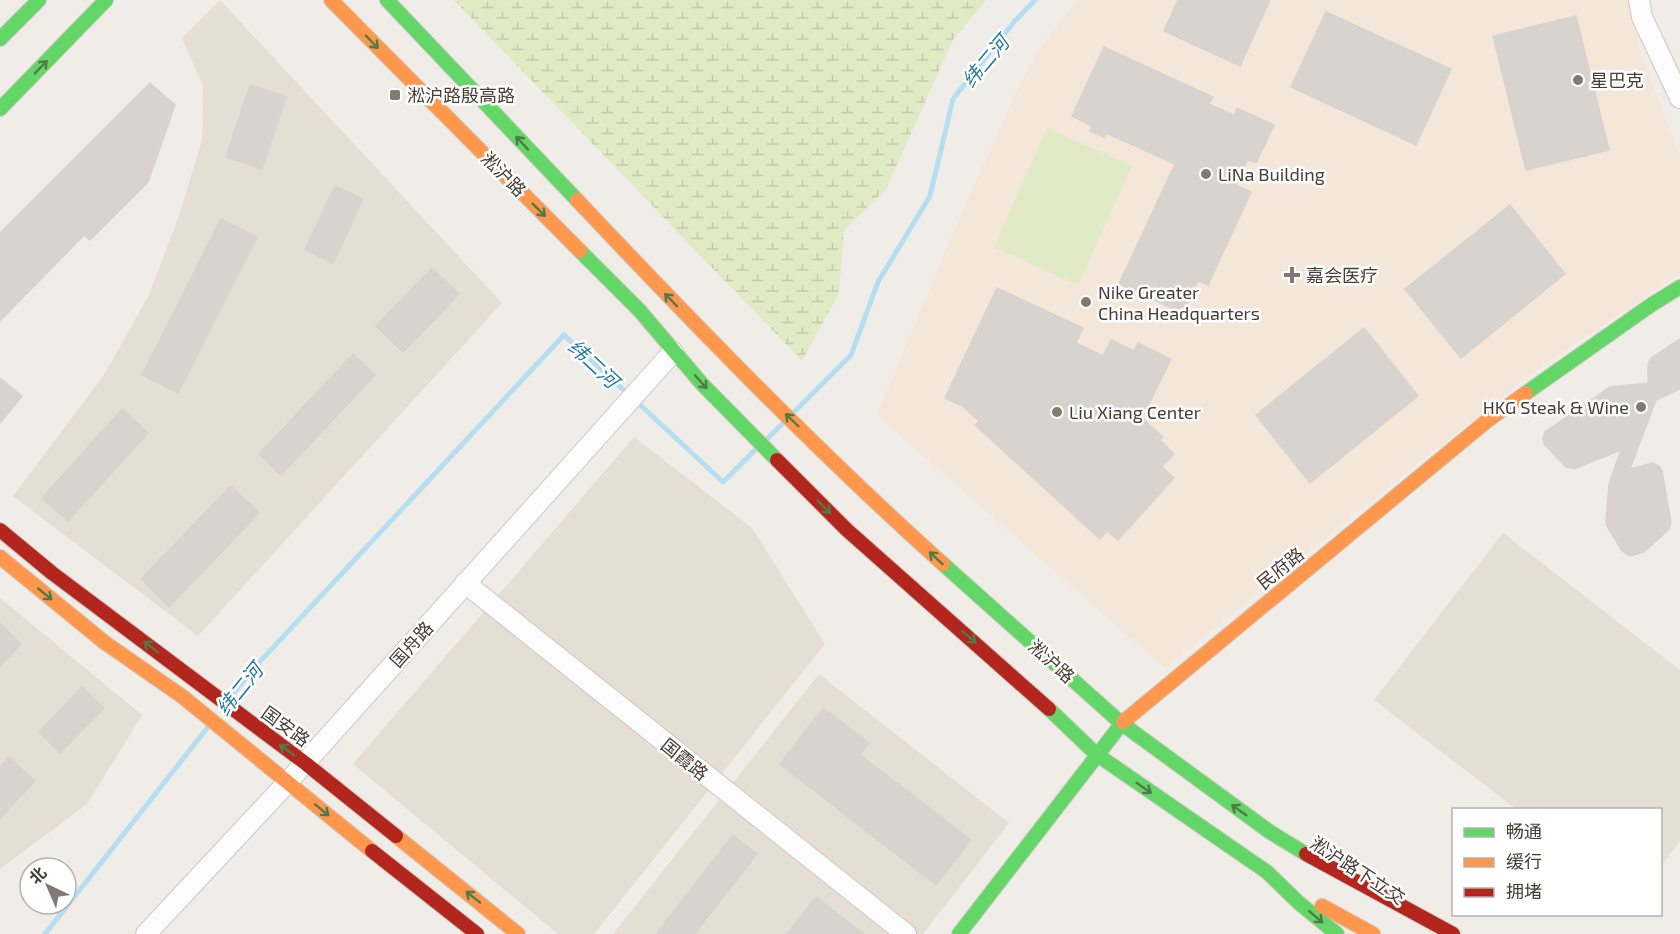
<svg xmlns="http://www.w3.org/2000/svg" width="1680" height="934" viewBox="0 0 1680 934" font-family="'Exo 2','Noto Sans SC',sans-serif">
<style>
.residential{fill:#e4ded5}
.commercial{fill:#f4e6d9}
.grass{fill:#e0ebc6}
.wetland{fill:url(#wetland-marsh)}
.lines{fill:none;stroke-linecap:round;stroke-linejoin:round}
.stream{stroke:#b5def0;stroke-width:5}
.building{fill:#d8d3cf;stroke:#d8d3ce;stroke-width:1.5}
.street-casing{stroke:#ccc8c4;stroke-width:22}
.fast-casing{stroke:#cfc9be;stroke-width:16}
.slow-casing{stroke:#cfc9be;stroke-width:16}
.jam-casing{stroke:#cfc9be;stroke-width:16}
.street{stroke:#fdfcfc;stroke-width:20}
.fast{stroke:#63d668;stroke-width:14}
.slow{stroke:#ff974d;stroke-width:14}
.jam{stroke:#b3261e;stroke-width:14}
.oneway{stroke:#517a49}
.poi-dot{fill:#817a73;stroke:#fff;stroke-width:2}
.labels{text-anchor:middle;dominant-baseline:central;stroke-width:5;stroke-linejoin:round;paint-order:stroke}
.poi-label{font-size:18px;fill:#453d34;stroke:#fff;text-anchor:start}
.street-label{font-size:18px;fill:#453d34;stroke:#fff}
.water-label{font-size:20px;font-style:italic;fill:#257aa6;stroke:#fff}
</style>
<defs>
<pattern id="wetland-marsh" width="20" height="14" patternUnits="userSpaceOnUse" patternTransform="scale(1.5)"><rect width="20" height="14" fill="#e0ebc6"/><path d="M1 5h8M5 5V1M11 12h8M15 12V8" fill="none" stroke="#c2caab"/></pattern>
</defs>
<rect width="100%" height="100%" fill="#f0ece8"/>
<!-- residential -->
<path class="residential" d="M220 0 502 303 198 636 13 496 104 375 149 295 180 213 202 140 203 86 182 38Z
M634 437 752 528 825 644 594 934H558L353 764Z
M1503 533 1680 670V841L1661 866 1660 810 1516 809 1374 700Z
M0 598 142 715 87 804 0 869Z
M819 674 1009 823 923 934H613Z"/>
<!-- commercial -->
<path class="commercial" d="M1077 0H1627L1642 56 1680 156V274L1550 360 1422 460 1165 668 877 415 954 231 1016 93 1040 48Z"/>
<!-- grass -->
<path class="grass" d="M1047 128 1132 166 1078 285 994 247Z"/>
<!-- wetland -->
<path class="wetland" d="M454 0H986L953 40 886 189 844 230 839 293 802 361Z"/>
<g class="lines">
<!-- stream -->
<path class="stream" d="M636 401 723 482 755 450
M794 412 851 355 878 282 930 196 953 99 1014 22 1035 0
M766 440 783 423
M230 698 253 669 564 335 629 395
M45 934 208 727"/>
</g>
<!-- building -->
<path class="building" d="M1178 0H1270L1240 66 1164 31Z
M1326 12 1451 69 1416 145 1291 87Z
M1576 16 1609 150 1526 170 1493 36Z
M1104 47 1213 97 1209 104 1234 115 1237 108 1274 125 1256 163 1248 159 1236 185 1251 192 1208 285 1198 280 1183 313 1119 284 1175 164 1106 133 1104 137 1090 131 1092 126 1072 116Z
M150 83 175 105 148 182 90 240 84 235 0 321V233Z
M250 85 286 97 262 169 226 157Z
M335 186 363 199 333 263 305 250Z
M1510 205 1565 274 1461 358 1405 289Z
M221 219 257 237 178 393 142 375Z
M432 268 459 294 403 352 376 326Z
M997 288 1083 328 1076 343 1103 356 1111 340 1134 351 1138 343 1171 359 1142 418 1163 437 1160 440 1174 454 1162 467 1174 478 1118 540 1107 531 1100 539 975 425 979 421 962 406 945 398Z
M1364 328 1418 396 1310 483 1256 415Z
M1680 339V389L1656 400 1630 469 1652 463 1659 466 1662 471 1671 523 1669 529 1644 552 1630 556 1622 551 1607 526 1606 520 1609 484 1621 450 1574 469 1566 467 1544 444 1543 438 1545 432 1610 387 1648 383V364L1651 358Z
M353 354 375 375 281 475 259 454Z
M0 378 22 396 0 423Z
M122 409 148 433 68 521 42 498Z
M231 486 259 513 169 607 141 579Z
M0 623 21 644 0 666Z
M82 687 104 708 60 753 39 732Z
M823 708 869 743 860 755 971 840 936 885 780 764Z
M9 757 35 781 0 818V767Z
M733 835 757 854 694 934H656Z
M816 897 864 934H787Z"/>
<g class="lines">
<!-- street casing -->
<g class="street-casing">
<path id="street" d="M1639 0 1642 17 1680 98
M465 583 906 934
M146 934 287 783 673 352"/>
</g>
<!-- fast casing -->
<g class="fast-casing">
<path id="fast" d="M387 0 577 200
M0 39 39 0
M0 109 106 0
M580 251 640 311 702 384 777 460
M1526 393 1651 305 1680 287
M943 564 1121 723 1270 832 1306 854
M1049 709 1096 754 1267 872 1299 903 1337 934
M959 934 1123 722"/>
</g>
<!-- slow casing -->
<g class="slow-casing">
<path id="slow" d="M331 0 580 251
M577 200C695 325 815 449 943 564
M0 557 104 642 183 697 372 851
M1123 722 1488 420 1526 393
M396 836 518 934
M1322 906 1373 934"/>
</g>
<!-- jam casing -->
<g class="jam-casing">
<path id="jam" d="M777 460 847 530 1049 709
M0 530 52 573 305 763 396 836
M372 851 477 934
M1306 854 1453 934"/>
</g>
<!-- street -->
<use href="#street" class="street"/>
<!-- fast -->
<use href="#fast" class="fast"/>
<!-- slow -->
<use href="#slow" class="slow"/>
<!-- jam -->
<use href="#jam" class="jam"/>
</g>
<!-- one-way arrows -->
<defs><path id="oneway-shaft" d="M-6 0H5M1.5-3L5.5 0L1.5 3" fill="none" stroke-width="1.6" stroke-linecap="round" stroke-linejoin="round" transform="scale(1.5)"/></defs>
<g class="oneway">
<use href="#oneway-shaft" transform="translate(372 42) rotate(46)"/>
<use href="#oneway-shaft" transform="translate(41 67) rotate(-46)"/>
<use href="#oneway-shaft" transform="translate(522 143) rotate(-133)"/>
<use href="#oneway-shaft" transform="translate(539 210) rotate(45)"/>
<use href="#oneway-shaft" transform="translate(671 300) rotate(-134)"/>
<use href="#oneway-shaft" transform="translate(701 382) rotate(48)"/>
<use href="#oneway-shaft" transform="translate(792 420) rotate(-136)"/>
<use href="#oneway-shaft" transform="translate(824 507) rotate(45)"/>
<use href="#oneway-shaft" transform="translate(936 558) rotate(-138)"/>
<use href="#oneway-shaft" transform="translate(45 594) rotate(39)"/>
<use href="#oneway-shaft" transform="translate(969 637) rotate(41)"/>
<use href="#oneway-shaft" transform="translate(151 647) rotate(-143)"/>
<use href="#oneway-shaft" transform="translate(287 750) rotate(-144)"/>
<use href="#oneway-shaft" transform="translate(1144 788) rotate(35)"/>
<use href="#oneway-shaft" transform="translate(322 810) rotate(39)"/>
<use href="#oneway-shaft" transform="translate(1239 810) rotate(-145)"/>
<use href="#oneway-shaft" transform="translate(473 897) rotate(-141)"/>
<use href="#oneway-shaft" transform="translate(1316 917) rotate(41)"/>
</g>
<!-- markers -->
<g class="poi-dot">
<circle cx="1578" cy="80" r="6"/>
<rect x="389" y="89" width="12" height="12" rx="3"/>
<circle cx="1206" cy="174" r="6"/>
<path d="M1289 266h6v6h6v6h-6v6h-6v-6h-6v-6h6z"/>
<circle cx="1086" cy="302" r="6"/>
<circle cx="1641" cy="407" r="6"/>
<circle cx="1057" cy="412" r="6"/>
</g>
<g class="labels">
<!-- poi labels -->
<g class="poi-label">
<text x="1590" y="80">星巴克</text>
<text x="407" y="95">淞沪路殷高路</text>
<text x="1218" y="174">LiNa Building</text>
<text x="1306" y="275">嘉会医疗</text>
<text x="1098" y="292">Nike Greater<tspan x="1098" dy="21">China Headquarters</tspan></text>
<text x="1629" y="407" text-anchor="end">HKG Steak &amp; Wine</text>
<text x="1069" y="412">Liu Xiang Center</text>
</g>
<!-- street labels -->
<g class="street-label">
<text transform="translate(504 174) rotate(45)">淞沪路</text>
<text transform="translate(1280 568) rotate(-39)">民府路</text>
<text transform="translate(411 644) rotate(-48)">国舟路</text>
<text transform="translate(1052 661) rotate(42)">淞沪路</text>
<text transform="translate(286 726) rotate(36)">国安路</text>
<text transform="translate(685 759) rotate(39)">国霞路</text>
<text transform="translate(1358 870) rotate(33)">淞沪路下立交</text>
</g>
<!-- water labels -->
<g class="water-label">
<text transform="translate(985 61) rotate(-50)">纬二河</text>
<text transform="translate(594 363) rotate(43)">纬二河</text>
<text transform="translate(239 689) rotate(-51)">纬二河</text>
</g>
</g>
<!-- legend -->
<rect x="1452" y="808" width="210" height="108" fill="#ffffff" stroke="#b5b1ae" stroke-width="1.5"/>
<rect x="1464" y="828" width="30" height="9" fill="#63d668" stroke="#b5b1ae" stroke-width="1.5"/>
<text x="1506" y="838" font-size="18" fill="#453d34">畅通</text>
<rect x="1464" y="858" width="30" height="9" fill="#ff974d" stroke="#b5b1ae" stroke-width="1.5"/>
<text x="1506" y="868" font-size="18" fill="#453d34">缓行</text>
<rect x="1464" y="888" width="30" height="9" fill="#b3261e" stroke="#b5b1ae" stroke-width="1.5"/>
<text x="1506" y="898" font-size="18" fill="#453d34">拥堵</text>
<!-- north arrow -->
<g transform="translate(48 886) rotate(316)"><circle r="28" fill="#ffffff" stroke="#b5b1ae" stroke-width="1.5"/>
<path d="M0-4.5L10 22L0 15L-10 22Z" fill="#817a73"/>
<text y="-9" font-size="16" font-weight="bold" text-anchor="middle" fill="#453d34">北</text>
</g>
</svg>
